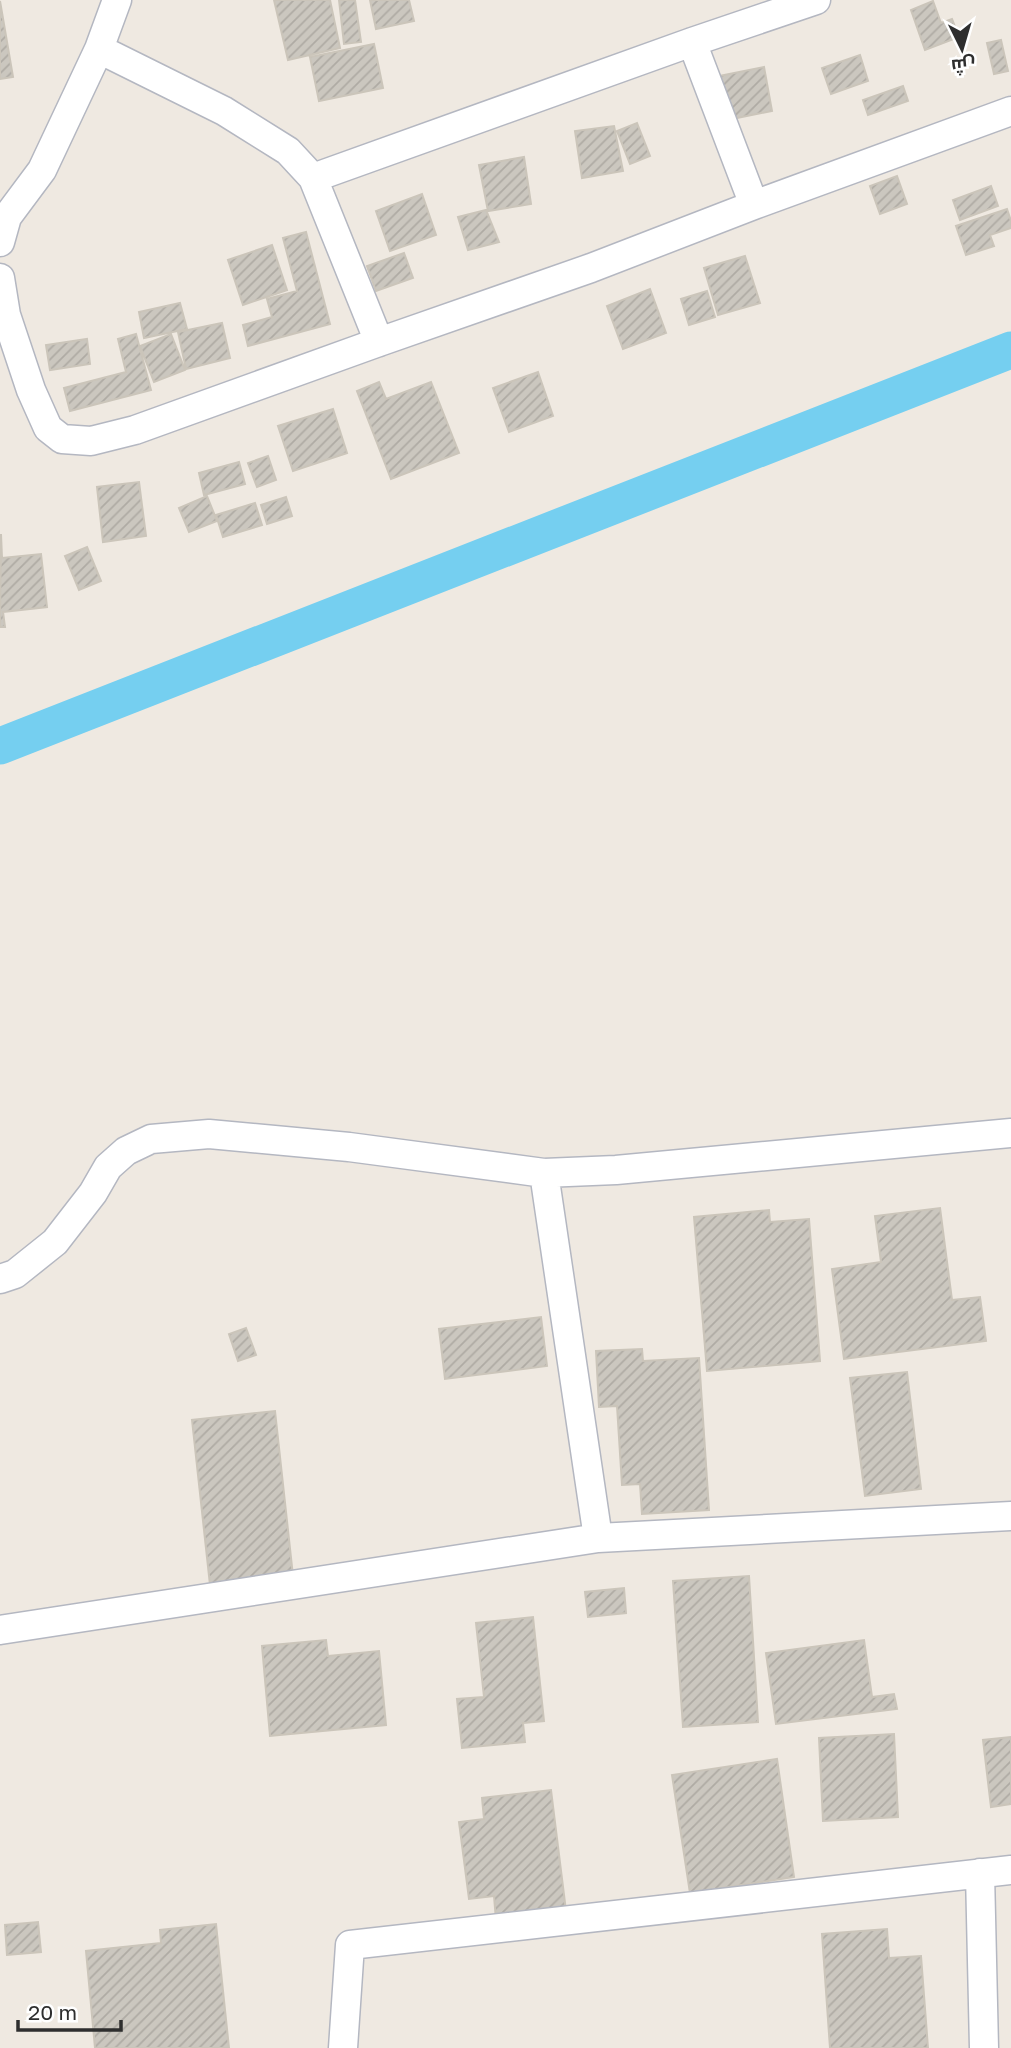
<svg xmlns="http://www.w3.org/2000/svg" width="1011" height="2048" viewBox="0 0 1011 2048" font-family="'Golos Text',Cairo,sans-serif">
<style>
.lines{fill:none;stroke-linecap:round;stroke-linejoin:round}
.canal{stroke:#75cff0;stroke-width:37}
.building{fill:url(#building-hatch);stroke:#cbc5ba;stroke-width:2}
.street-casing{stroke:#b4b7c1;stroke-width:31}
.street{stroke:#fff;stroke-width:28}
</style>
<defs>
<pattern id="building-hatch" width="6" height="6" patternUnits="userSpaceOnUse" patternTransform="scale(1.75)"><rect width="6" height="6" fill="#cbc7bf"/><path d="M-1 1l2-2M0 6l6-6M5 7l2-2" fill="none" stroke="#afaba4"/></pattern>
</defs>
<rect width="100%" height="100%" fill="#efe9e1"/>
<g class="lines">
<!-- canal -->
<path class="canal" d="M0 746 1011 350"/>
</g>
<!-- building -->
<path class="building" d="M274 0H330L340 48 288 60Z
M339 0H355L361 42 344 44Z
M370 0H409L414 21 376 29Z
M0 1 13 77 0 79Z
M933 1 941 23 952 19 959 37 925 50 911 10Z
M1001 40 1008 71 994 74 987 43Z
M374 44 383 88 319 101 310 57Z
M860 55 868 81 831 94 822 68Z
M764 67 772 111 727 120 719 76Z
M903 86 908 101 868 115 863 100Z
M637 123 650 156 630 164 617 131Z
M614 126 623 171 582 178 575 131Z
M524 157 531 204 488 211 479 165Z
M897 176 907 204 880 214 870 186Z
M991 186 998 206 960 220 953 200Z
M422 194 436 235 390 251 376 211Z
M1007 209 1011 221V228L990 235 994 246 966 255 956 226Z
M486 210 499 242 468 250 458 217Z
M306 232 330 324 248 346 243 325 272 317 267 299 297 291 283 238Z
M272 245 287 290 243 305 228 260Z
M404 253 413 278 376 291 367 266Z
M745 256 760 303 718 315 704 268Z
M650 289 666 333 623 349 607 306Z
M707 291 715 317 689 325 681 299Z
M180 303 187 329 144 338 139 312Z
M222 323 230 358 186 369 178 332Z
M136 334 151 390 70 411 64 388 126 372 118 339Z
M171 334 185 370 154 382 140 346Z
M87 339 90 364 50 370 46 345Z
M538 372 553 416 509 432 493 388Z
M379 382 386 399 431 382 459 453 391 479 357 391Z
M333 409 347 453 293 471 278 426Z
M268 456 276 480 257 487 248 463Z
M239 462 245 484 204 495 199 473Z
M139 482 146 536 103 542 97 487Z
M207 496 217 521 189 532 179 508Z
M286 497 292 516 267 524 261 505Z
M255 503 262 525 223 537 216 515Z
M1 534 2 558 41 554 47 607 3 612 5 627H0Z
M87 547 101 581 79 590 65 556Z
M940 1208 952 1300 980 1297 986 1341 844 1359 832 1269 881 1262 875 1216Z
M769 1210 770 1222 809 1219 820 1361 707 1371 694 1217Z
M541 1317 547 1366 445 1379 439 1329Z
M246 1328 256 1355 238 1361 229 1334Z
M642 1349 643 1361 699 1358 709 1510 642 1514 640 1484 622 1485 617 1406 599 1407 596 1351Z
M907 1372 921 1489 865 1496 850 1378Z
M275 1411 293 1576 210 1585 192 1420Z
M749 1576 758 1722 683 1727 673 1581Z
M624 1588 626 1613 588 1617 585 1592Z
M533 1617 544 1721 523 1723 525 1742 462 1748 457 1699 484 1697 476 1623Z
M326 1640 328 1656 379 1651 386 1725 270 1736 262 1646Z
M864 1640 872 1697 894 1694 897 1709 776 1724 766 1653Z
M894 1734 898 1817 823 1821 819 1738Z
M1011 1737V1804L991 1807 983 1740Z
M777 1759 794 1877 690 1893 672 1775Z
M551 1790 566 1911 496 1920 494 1896 469 1899 459 1822 484 1819 482 1798Z
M38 1922 41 1952 7 1955 5 1925Z
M216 1924 229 2048H95L86 1951 161 1943 160 1930Z
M887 1929 889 1958 921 1956 928 2048H830L822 1934Z"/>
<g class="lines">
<!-- street casing -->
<g class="street-casing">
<path id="street" d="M692 42 754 205
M99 49 224 111 288 151 313 178 379 342
M313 178 692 42 816 0
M0 242 7 217 42 170 99 49 117 0
M0 278 6 315 31 390 48 428 62 439 91 441 135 430 379 342 591 268 754 205 1011 111
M544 1173 598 1538 1011 1516
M0 1279 15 1274 55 1242 93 1193 108 1167 126 1151 151 1139 209 1134 349 1147 544 1173 616 1170 1011 1133
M0 1630 598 1538
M980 1873 984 2048
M343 2048 350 1945 1011 1870"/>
</g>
<!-- street -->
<use href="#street" class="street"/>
</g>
<!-- north arrow -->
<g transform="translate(962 49) rotate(175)" stroke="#ffffff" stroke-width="5" paint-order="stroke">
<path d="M0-5L12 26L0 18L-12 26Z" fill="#2e2e2e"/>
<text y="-10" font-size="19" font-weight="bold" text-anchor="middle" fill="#2e2e2e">ش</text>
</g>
<!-- scale -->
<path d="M18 2020v10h103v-10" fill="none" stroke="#2e2e2e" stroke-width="3.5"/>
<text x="28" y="2020" font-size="21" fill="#2e2e2e" stroke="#ffffff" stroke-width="5" paint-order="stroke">20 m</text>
</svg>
